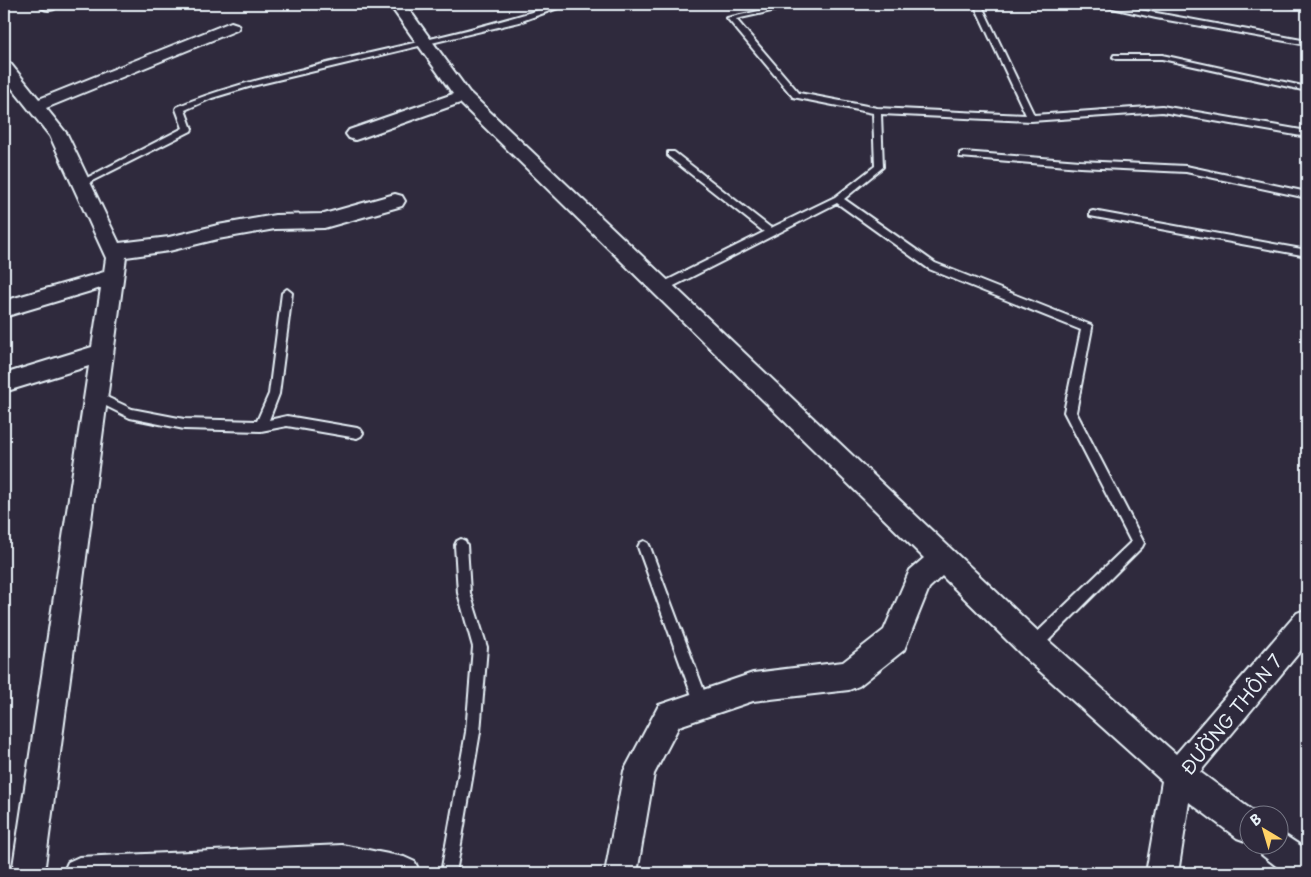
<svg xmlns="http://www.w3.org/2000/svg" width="1311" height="877" viewBox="0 0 1311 877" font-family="'Playpen Sans',sans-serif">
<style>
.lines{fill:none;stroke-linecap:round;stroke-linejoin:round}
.service-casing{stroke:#e8f1f8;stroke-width:4}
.minor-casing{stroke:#e8f1f8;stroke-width:4}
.service{fill:#2f2a3d;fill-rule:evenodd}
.minor{fill:#2f2a3d;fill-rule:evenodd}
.labels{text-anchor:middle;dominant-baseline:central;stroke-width:5;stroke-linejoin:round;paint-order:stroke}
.near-street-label{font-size:18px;fill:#e8f1f8;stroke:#2f2a3d}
</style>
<rect width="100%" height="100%" fill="#2f2a3d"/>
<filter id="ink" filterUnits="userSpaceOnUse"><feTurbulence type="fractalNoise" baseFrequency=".02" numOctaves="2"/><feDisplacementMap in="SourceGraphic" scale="10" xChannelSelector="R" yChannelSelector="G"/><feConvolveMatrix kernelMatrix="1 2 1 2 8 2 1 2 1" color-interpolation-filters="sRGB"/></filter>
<g filter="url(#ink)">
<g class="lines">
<!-- service casing -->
<g class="service-casing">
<path id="service" d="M558 4H569L519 22 252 86 212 98 185 110 192 129 191 131 84 185 81 186 77 183 183 128 176 109 177 107C223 87 271 77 319 65 399 46 480 29 558 4Z
M790 4H803L736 19 799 93 877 108 1026 115 974 4H981L1034 115 1162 106 1307 131V137L1162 112 1031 121 881 114 883 167 844 199 935 263 1091 325 1092 328 1076 412 1144 543 1142 547 1038 651 1033 653 1028 651 1026 646 1028 641 1131 542 1064 412 1081 330 929 269 837 203 664 291H658L656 288 658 285 764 232 668 156V152H674L771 228 835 197 875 166 873 113 793 97 727 18Z
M1095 4H1108L1307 41V45L1156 18Z
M1287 4 1307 5V9L1288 6Z
M1114 55H1162L1307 87V91L1162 59H1117L1113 57Z
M963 152 1080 161 1186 166 1307 192V198L1186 172 1080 167 960 157V153Z
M1093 211 1307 250V256L1090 216V212Z
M287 289 292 293 279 394 269 420 287 416 357 428 361 430 363 433 361 436 357 438 287 426 261 431 184 429 130 418 92 399 91 396 92 393 96 392 132 409 184 419 257 421 269 394 282 293Z
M461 539 465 541 467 545 470 593 487 647 480 732 456 873H441L466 732 473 647 458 593 455 545 457 541Z
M644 541 648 543 650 547 709 704 707 709 702 711 697 709 695 704 638 547 640 543Z"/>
</g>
<!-- minor casing -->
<g class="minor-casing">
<path id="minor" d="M38 4H55L57 6 54 9C47 11 43 10 38 4Z
M389 4H405L469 92 1043 636 1176 754 1297 613 1307 609V643L1200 772 1257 814H1248V842L1237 838 1189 802 1178 873H1146L1162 781 1023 656 942 576 929 588 904 650 859 686 849 690 753 701 679 726 654 774 637 873H605L624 771 659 705 753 673 843 662 884 630 910 570 924 558 460 103 361 138 355 140 349 138 346 134 349 130 453 94Z
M231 22 237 24 239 27 237 30 46 108 67 134 119 243 169 237 218 225 275 215 324 214 395 194 402 196 405 201 402 206 324 228 275 229 218 239 169 251 126 257 44 873H12L89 366 4 392V374L92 347 101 288 4 317V301L104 272 106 258 50 136 4 78V62L10 63 39 99Z
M1278 831 1307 850V873H1285L1262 855 1257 844H1278Z
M342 845 404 857 415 862 420 873H63L68 862 79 857Z"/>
</g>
<!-- service -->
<use href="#service" class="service"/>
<!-- minor -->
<use href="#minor" class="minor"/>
</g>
</g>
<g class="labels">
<!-- near-street labels -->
<g class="near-street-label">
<text transform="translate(1231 714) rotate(-51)">ĐƯỜNG THÔN 7</text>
</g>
</g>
<!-- margin -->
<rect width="1311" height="877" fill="none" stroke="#2f2a3d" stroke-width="20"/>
<rect x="10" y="10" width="1291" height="857" fill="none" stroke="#e8f1f8" stroke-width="2" filter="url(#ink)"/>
<!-- north arrow -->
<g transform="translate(1264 830) rotate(322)"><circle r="24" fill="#2f2a3d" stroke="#797a88"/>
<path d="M0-4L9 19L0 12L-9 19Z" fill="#ffd166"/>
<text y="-8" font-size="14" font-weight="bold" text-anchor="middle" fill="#e8f1f8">B</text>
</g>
</svg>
